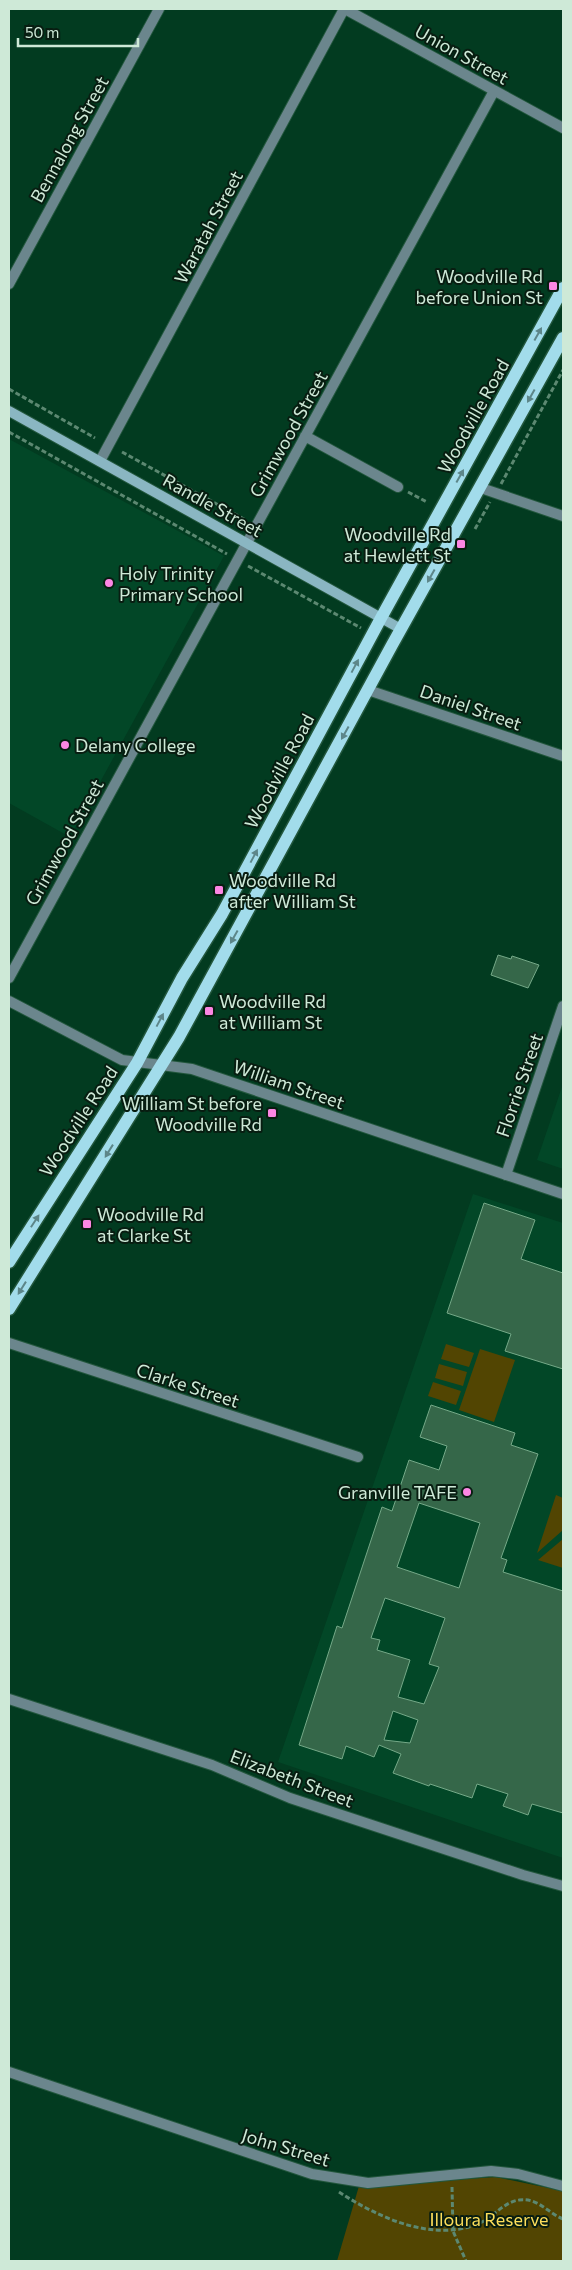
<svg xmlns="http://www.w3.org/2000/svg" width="572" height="2270" viewBox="0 0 572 2270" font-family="Commissioner,sans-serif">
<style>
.built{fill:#024727}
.green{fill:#524502}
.building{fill:#356749;stroke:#75a988;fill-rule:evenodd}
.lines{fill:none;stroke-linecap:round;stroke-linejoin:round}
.minor-casing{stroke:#23573d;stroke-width:12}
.tertiary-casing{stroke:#23573d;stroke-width:12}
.secondary-casing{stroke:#23573d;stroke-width:12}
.primary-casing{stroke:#23573d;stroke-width:15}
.path{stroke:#5c8871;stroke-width:3;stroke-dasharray:5 2.5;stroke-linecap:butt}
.minor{stroke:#6b868d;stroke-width:10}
.tertiary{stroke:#6b868d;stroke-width:10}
.secondary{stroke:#8ab6c2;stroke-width:10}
.primary{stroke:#a2dceb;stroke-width:12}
.oneway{fill:#5d8689}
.poi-dot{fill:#fc86e3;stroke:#081d11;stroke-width:2}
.labels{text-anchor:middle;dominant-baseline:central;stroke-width:4;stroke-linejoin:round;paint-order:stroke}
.street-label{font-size:18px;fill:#cee9d7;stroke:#081d11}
.poi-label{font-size:18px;fill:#cee9d7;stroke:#081d11;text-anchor:start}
.park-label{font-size:18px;fill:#fdde5b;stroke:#081d11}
</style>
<rect width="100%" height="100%" fill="#023b20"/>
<!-- built -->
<path class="built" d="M9 439 224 556 70 837 9 803Z
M563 1084V1169L537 1160Z
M473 1194 563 1223V1858L278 1762Z"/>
<!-- green -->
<path class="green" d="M446 1344 474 1353 469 1367 441 1359Z
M480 1349 515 1360 494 1422 459 1410Z
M439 1364 467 1372 463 1386 435 1378Z
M433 1382 461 1391 456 1405 428 1396Z
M556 1495 563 1498V1530L537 1553Z
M563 1539V1568L538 1560Z
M496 2177 563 2191V2261H337L359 2186Z"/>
<!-- building -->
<path class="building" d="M498 955 511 959 512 956 539 965 528 988 491 975Z
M484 1203 535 1220 521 1259 563 1273V1369L505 1351 511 1334 447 1313Z
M431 1405 515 1433 511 1445 538 1454 501 1558 507 1560 503 1572 563 1591V1813L532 1804 528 1815 503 1806 508 1794 477 1784 472 1798 430 1784 429 1786 393 1773 401 1754 379 1745 374 1757 346 1746 342 1759 299 1745 337 1626 342 1628 382 1507 392 1511 409 1460 439 1470 447 1446 420 1437ZM419 1503 480 1523 459 1588 397 1567ZM385 1598 445 1618 429 1664 439 1667 424 1704 398 1697 410 1660 377 1650 380 1640 371 1638ZM393 1711 418 1720 410 1743 384 1740Z"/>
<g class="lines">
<!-- minor casing -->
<g class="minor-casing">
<path id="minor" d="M345 9 563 128
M9 284 159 9
M305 436 398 487
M100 461 344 9
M481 488 563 516
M368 690 563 756
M9 978 494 91
M506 1175 563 1006
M9 1343 358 1457
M9 1699 212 1765 290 1798 523 1875 563 1886
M9 2072 312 2174 368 2183 491 2171 518 2174 563 2186"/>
</g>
<!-- tertiary casing -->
<g class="tertiary-casing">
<path id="tertiary" d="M9 1001 122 1060 192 1069 563 1194"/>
</g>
<!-- secondary casing -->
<g class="secondary-casing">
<path id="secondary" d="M9 411 401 629"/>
</g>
<!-- primary casing -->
<g class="primary-casing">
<path id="primary" d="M9 1262 137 1063 182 978 222 914 381 618 563 288
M9 1309 179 1037 392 645 563 338"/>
</g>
<!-- path -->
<path class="path" d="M9 389 95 438
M9 432 227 554
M122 452 244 519
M501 484 563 370
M408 492 427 502
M475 529 490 502
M248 566 361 628
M452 2187 453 2231 466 2261
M339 2192C379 2218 433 2243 480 2223 493 2217 504 2202 519 2200 537 2197 548 2213 563 2219"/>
<!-- minor -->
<use href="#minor" class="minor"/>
<!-- tertiary -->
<use href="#tertiary" class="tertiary"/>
<!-- secondary -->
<use href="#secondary" class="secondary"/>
<!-- primary -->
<use href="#primary" class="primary"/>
</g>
<!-- one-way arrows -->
<defs><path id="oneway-solid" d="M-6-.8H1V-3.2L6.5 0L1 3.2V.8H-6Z" transform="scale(1.25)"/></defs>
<g class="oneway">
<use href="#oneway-solid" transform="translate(538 334) rotate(-61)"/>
<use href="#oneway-solid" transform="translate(531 396) rotate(119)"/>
<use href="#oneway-solid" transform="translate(460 476) rotate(-61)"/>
<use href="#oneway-solid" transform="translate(431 576) rotate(119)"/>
<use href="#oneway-solid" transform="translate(355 666) rotate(-62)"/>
<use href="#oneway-solid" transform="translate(345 733) rotate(119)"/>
<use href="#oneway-solid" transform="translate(254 856) rotate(-62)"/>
<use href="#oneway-solid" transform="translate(234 937) rotate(119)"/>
<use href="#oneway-solid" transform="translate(160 1020) rotate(-62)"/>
<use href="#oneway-solid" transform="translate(109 1151) rotate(122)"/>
<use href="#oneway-solid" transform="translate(35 1221) rotate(-57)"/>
<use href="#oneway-solid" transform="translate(22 1288) rotate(122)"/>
</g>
<!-- markers -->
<g class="poi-dot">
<rect x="548" y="281" width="10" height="10" rx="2.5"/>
<rect x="456" y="539" width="10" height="10" rx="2.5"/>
<circle cx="109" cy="583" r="5"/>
<circle cx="65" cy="745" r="5"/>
<rect x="214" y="885" width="10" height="10" rx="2.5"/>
<rect x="204" y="1006" width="10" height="10" rx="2.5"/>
<rect x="267" y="1108" width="10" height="10" rx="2.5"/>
<rect x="82" y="1219" width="10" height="10" rx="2.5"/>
<circle cx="467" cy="1492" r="5"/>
</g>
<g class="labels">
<!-- street labels -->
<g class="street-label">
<text transform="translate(462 54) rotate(29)">Union Street</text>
<text transform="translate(69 139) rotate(-61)">Bennalong Street</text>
<text transform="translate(208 227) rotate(-62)">Waratah Street</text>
<text transform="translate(473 416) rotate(-61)">Woodville Road</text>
<text transform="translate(288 434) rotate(-61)">Grimwood Street</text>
<text transform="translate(213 505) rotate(29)">Randle Street</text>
<text transform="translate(471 707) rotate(19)">Daniel Street</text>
<text transform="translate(279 771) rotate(-62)">Woodville Road</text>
<text transform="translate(64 842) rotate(-61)">Grimwood Street</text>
<text transform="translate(289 1084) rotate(19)">William Street</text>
<text transform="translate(519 1085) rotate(-71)">Florrie Street</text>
<text transform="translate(78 1121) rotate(-57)">Woodville Road</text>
<text transform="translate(188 1385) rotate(18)">Clarke Street</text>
<text transform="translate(292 1778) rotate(21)">Elizabeth Street</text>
<text transform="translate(286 2147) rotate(17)">John Street</text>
</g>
<!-- poi labels -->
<g class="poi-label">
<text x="543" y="276" text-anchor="end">Woodville Rd<tspan x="543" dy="21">before Union St</tspan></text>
<text x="451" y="534" text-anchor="end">Woodville Rd<tspan x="451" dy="21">at Hewlett St</tspan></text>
<text x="119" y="573">Holy Trinity<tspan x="119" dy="21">Primary School</tspan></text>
<text x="75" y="745">Delany College</text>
<text x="229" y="880">Woodville Rd<tspan x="229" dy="21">after William St</tspan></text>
<text x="219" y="1001">Woodville Rd<tspan x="219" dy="21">at William St</tspan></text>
<text x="262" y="1103" text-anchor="end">William St before<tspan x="262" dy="21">Woodville Rd</tspan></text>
<text x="97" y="1214">Woodville Rd<tspan x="97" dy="21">at Clarke St</tspan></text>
<text x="457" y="1492" text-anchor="end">Granville TAFE</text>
</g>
<!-- park labels -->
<g class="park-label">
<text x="489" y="2219">Illoura Reserve</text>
</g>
</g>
<!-- border -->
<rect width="572" height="2270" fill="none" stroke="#cee9d7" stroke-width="20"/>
<!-- scale -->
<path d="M18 38v8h120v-8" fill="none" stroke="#cee9d7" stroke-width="2.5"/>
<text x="25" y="38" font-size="15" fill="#cee9d7" stroke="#081d11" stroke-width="4" paint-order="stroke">50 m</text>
</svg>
